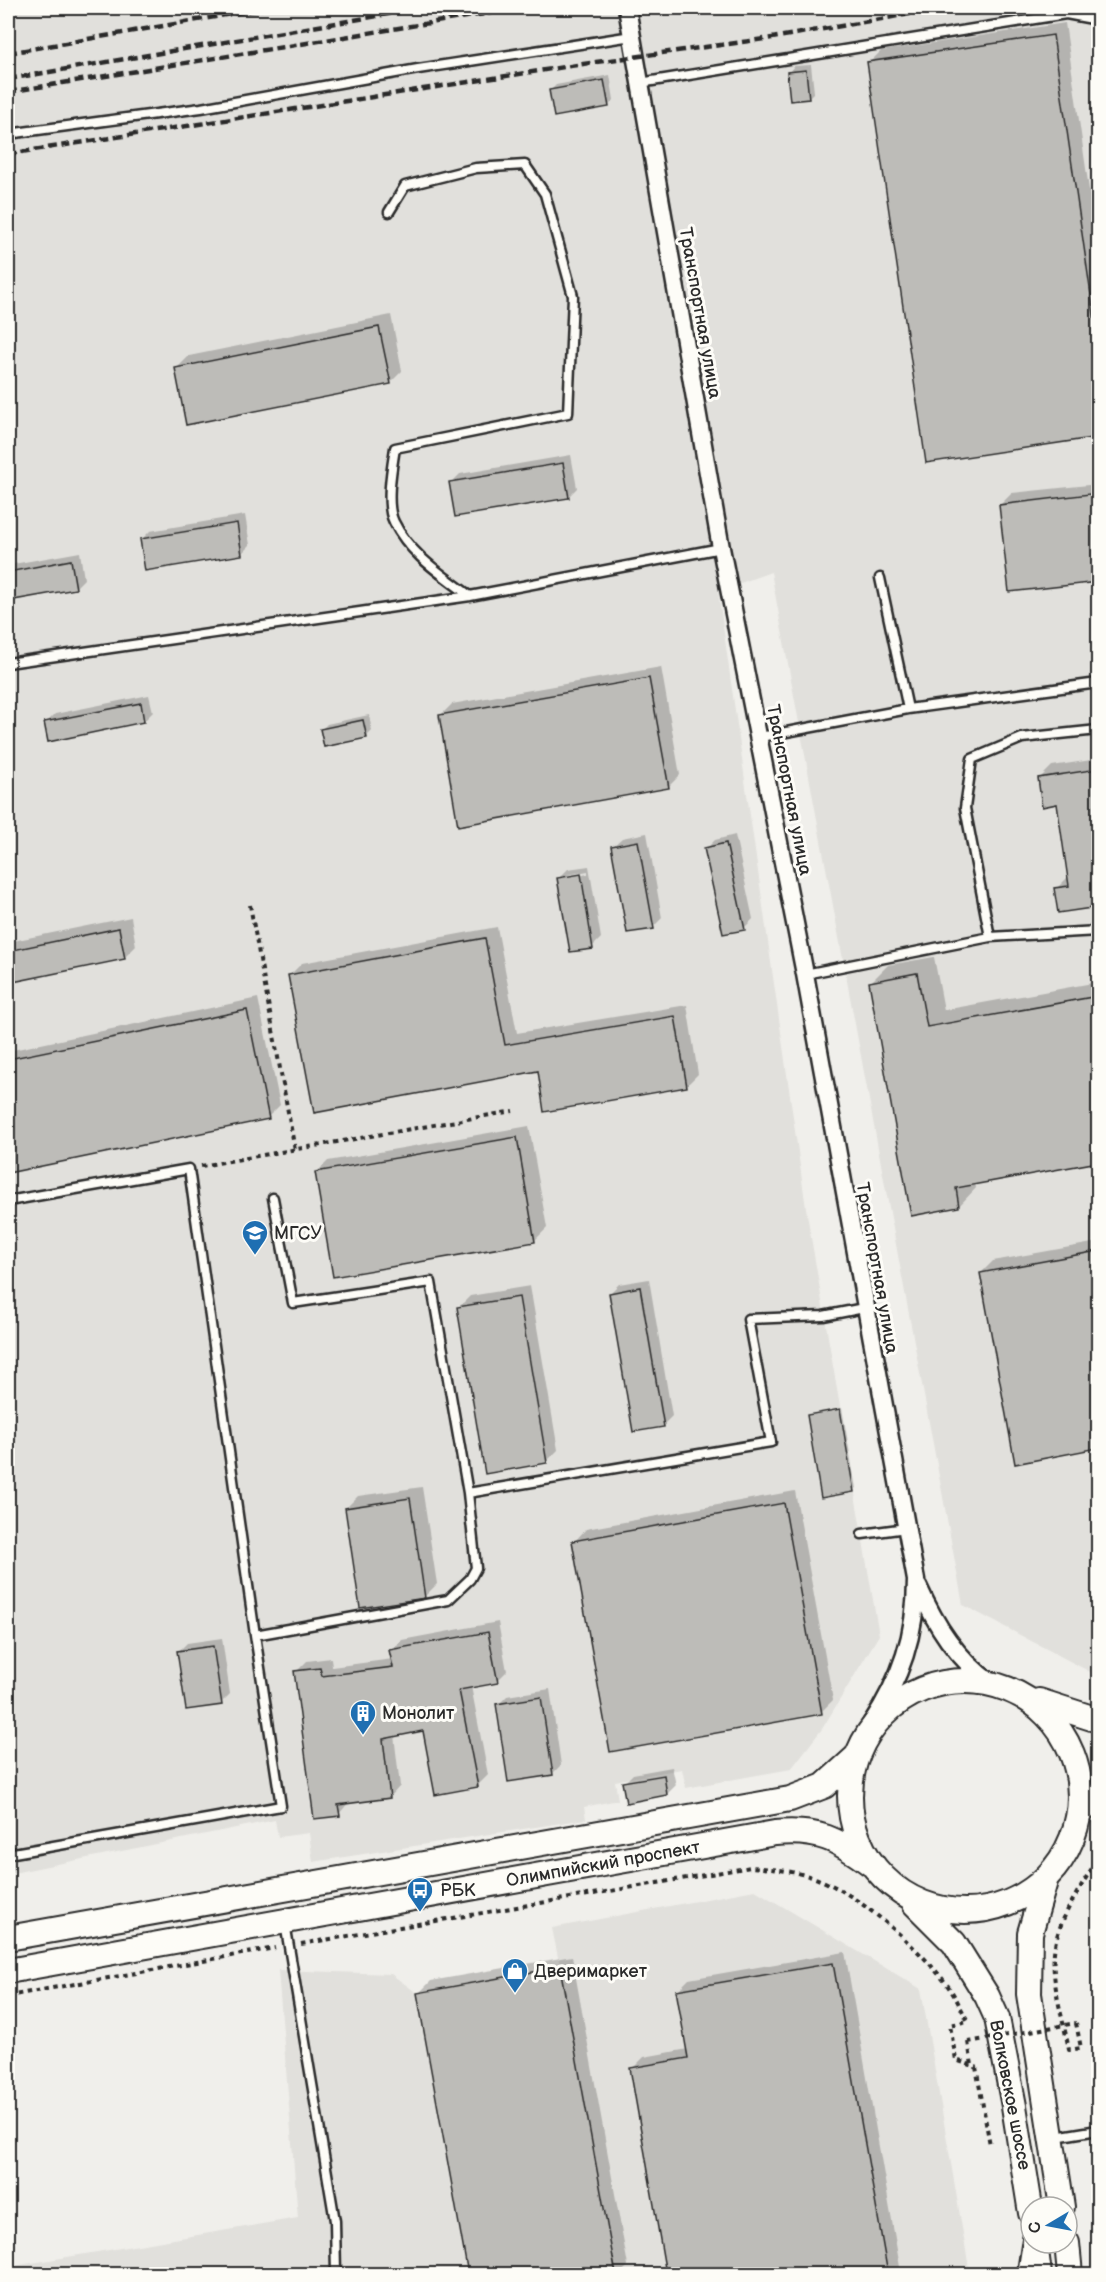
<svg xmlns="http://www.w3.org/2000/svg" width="1106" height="2282" viewBox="0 0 1106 2282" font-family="'Balsamiq Sans',sans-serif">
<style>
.built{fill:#e1e0dc}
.shadow{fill:#0003;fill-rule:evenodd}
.building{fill:#bdbcb8;stroke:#2b2b2b;stroke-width:1.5}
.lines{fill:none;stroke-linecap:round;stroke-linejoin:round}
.lane-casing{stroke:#2b2b2b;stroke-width:13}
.street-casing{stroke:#2b2b2b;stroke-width:21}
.secondary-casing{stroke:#2b2b2b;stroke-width:28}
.path{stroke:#2b2b2b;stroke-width:4;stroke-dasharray:4.5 4.5;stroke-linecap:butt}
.lane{stroke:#fdfcf7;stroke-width:8}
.street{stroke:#fdfcf7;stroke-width:16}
.secondary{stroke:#fdfcf7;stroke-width:24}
.rail{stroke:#2b2b2b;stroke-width:4.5;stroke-dasharray:9 4.5;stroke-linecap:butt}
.path-bridge{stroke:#2b2b2b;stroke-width:4;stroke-dasharray:4.5 4.5;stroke-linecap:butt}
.labels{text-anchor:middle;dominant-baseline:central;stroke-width:6;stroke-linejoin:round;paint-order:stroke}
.street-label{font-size:18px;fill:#2b2b2b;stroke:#fdfcf7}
.poi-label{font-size:18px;fill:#2b2b2b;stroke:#fdfcf7;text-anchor:start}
</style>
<rect width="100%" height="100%" fill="#f0efeb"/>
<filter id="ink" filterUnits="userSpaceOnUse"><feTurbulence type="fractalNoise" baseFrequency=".0167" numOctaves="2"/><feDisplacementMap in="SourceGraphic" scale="12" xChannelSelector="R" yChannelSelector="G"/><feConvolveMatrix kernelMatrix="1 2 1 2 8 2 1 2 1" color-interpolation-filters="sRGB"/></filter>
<g filter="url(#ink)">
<!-- built -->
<path class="built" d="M8 8H1098V1676L963 1605 771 572 718 591 806 1208 879 1635 822 1729 791 1769 686 1788 682 1769 615 1781 618 1800 584 1807 586 1819 313 1862 309 1833 278 1837 275 1820 8 1874Z
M755 1890 921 1989 970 2274H8V2267L298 2218 278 1970 391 1974 417 1993 560 1967 552 1928Z"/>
<!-- shadow -->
<path class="shadow" d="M1065 23 1098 252V436L927 461 869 63 881 51Z
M811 65 814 92 808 98 789 72 794 66Z
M610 75 614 100 608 106 550 91 556 85Z
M391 315 402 371 390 383 177 368 189 356Z
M571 455 577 488 568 497 451 483 460 474Z
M1098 484V580L1010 590 1000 505 1012 493Z
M245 515 250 545 241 554 141 540 150 531Z
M80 552 84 579 75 588 8 600V565Z
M661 667 680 775 668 787 440 716 452 704Z
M149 695 153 712 144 721 46 723 55 714Z
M369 715 372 731 366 737 322 729 327 724Z
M1098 759V906L1059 912 1056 889 1068 877 1058 803 1040 778 1052 766Z
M647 833 662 918 653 927 613 846 622 838Z
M735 835 753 919 744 928 706 849 715 840Z
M589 866 601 938 592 947 559 878 568 869ZM588 871V874L567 878V875Z
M131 917 136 946 124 958 8 981V942Z
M497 927 517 1033 687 1005 698 1074 686 1086 539 1069 290 975 302 963Z
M934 957 944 1010 1098 982V1161L975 1183 976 1188 959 1206 870 983 888 965Z
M258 998 280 1105 268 1117 8 1172V1051Z
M529 1126 547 1228 535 1240 334 1275 316 1173 328 1161Z
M1098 1242V1447L1016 1462 981 1273 993 1261Z
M649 1279 672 1416 663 1425 610 1293 619 1284Z
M530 1286 558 1450 546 1462 458 1308 470 1296Z
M842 1408 856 1488 853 1490 808 1416Z
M422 1487 437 1584 425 1596 346 1508 358 1496Z
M795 1491 833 1700 821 1712 574 1542 586 1529Z
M498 1622 507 1671 497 1681 471 1686 488 1775 477 1786 424 1729 394 1735 400 1786 390 1797 349 1802 339 1814 296 1672 307 1661 331 1658 332 1667 393 1659 391 1651 402 1640Z
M222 1638 230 1694 221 1703 178 1652 187 1643Z
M550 1689 561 1765 552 1774 498 1705 507 1696Z
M672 1767 676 1785 667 1794 624 1783 633 1774Z
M845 1952 900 2267 892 2274H668L632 2069 644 2057 688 2049 677 1991 689 1979Z
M572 1956 628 2266 620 2274H469L419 1993 431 1981Z"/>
<!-- building -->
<path class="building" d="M1053 35 1098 343V437L926 463 867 62Z
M806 70 809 99 790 101 787 72Z
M604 80 609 107 554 117 549 90Z
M379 327 391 384 186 425 175 368Z
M563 463 569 498 455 517 449 482Z
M1098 493V582L1009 592 999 505Z
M237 523 242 555 145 571 140 539Z
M71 560 76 589 8 601V572Z
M649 678 669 788 458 826 439 715Z
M141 703 144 722 48 742 44 722Z
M363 720 367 738 324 747 320 729Z
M1098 769V907L1058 913 1054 888 1069 886 1057 804 1042 807 1038 778Z
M638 841 654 929 627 933 611 846Z
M726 843 745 930 723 934 704 848Z
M581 874 593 949 570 952 557 878Z
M119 928 125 959 8 983V951Z
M485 938 505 1045 675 1016 687 1087 544 1112 538 1071 314 1113 288 975Z
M917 973 927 1027 1098 996V1162L956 1188 959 1207 911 1216 869 982Z
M247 1010 269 1119 8 1173V1059Z
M517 1137 535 1242 333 1277 315 1172Z
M1098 1251V1448L1015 1464 980 1273Z
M640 1287 664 1427 633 1432 609 1293Z
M519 1297 547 1463 485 1474 457 1307Z
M840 1409 854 1492 821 1498 807 1415Z
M410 1498 425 1598 360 1608 345 1508Z
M784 1503 822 1714 610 1752 572 1541Z
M488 1632 498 1683 459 1690 478 1787 435 1795 423 1731 383 1739 390 1798 338 1805 340 1816 314 1819 294 1671 320 1668 322 1676 393 1667 389 1650Z
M213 1646 222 1705 186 1710 177 1651Z
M541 1697 553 1775 508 1782 496 1704Z
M664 1775 667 1795 626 1803 622 1782Z
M833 1963 888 2274H666L630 2068 688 2058 676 1990Z
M560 1967 616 2274H468L417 1993Z"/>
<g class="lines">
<!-- lane casing -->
<g class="lane-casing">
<path id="lane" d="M640 83 1066 14 1098 20
M8 134 201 108 418 69 632 36
M389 212 405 186 476 168 525 165 545 194 573 296 568 413 395 448C392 467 385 505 394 522 410 555 443 575 470 596
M8 663 470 596 721 548
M908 709 1098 683
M760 737 908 709 880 578
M990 937 965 808 972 759 1022 738 1098 730
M805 974 990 937 1098 931
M273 1198 293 1303 431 1282 468 1493
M8 1201 189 1169 255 1635
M862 1534 906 1528
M8 1854 281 1806 255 1635 448 1600 470 1579 476 1568 468 1493 771 1442 748 1319 823 1316 864 1308
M285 1923 335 2221 336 2274
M1055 2137 1098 2130
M1022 2274 1031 2216"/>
</g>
<!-- street casing -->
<g class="street-casing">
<path id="street" d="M627 8 721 548 805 974 916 1580C916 1635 901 1678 871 1724
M918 1586C936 1626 956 1658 992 1684"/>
</g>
<!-- secondary casing -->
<g class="secondary-casing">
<path id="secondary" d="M850 1796a115 115 0 1 1 230 0a115 115 0 1 1-230 0Z
M1039 1701 1098 1720
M1079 1814 1098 1795
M1046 1878 1030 1933 1029 1994 1062 2207
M915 1904 954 1943 987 1996 997 2018 1014 2106 1031 2213
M8 1938 790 1799 824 1786 855 1758
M8 1971 775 1833C818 1829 837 1839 871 1864
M1035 2243 1039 2274
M1067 2243 1070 2274"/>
</g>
<!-- path -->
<path class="path" d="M250 905 295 1150
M201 1166 513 1111
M301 1944 751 1867C776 1869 804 1872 827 1883 865 1900 927 1955 950 1989 957 1999 962 2011 968 2021L950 2025 956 2060 976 2067 990 2145
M8 1996 275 1948
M1076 2023 1081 2048 1069 2050C1063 2017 1049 1978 1055 1945 1061 1914 1083 1884 1098 1858
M968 2042 972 2065"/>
<!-- lane -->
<use href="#lane" class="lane"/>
<!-- street -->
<use href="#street" class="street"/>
<!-- secondary -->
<use href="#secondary" class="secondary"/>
<!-- rail -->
<path class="rail" d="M8 53 266 8
M8 79 424 8
M8 92 521 8
M8 154 596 62 772 38 944 8"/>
<!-- path-bridge -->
<path class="path-bridge" d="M968 2042 1076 2023"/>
</g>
</g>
<!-- icons -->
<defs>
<g id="university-pin" transform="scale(1.35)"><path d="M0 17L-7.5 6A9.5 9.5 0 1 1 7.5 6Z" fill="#1f6fb2" stroke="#fdfcf7"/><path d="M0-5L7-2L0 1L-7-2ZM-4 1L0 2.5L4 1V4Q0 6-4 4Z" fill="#fff"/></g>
<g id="building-pin" transform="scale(1.35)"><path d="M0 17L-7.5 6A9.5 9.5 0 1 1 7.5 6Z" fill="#1f6fb2" stroke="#fdfcf7"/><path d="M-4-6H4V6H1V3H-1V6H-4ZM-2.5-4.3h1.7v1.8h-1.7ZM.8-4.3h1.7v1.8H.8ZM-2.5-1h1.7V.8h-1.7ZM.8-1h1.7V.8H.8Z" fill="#fff"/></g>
<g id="bus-pin" transform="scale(1.35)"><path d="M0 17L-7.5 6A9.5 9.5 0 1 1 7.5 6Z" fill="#1f6fb2" stroke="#fdfcf7"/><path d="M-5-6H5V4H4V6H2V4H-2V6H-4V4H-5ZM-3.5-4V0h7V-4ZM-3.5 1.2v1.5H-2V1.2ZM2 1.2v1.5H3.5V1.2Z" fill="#fff"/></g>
<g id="shop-pin" transform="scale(1.35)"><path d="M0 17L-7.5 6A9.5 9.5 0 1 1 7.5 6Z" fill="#1f6fb2" stroke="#fdfcf7"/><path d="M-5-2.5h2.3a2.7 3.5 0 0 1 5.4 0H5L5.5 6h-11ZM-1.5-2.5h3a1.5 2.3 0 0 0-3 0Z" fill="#fff"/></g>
</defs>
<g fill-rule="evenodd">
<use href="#university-pin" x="255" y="1233"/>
<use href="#building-pin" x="363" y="1713"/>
<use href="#bus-pin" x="420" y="1890"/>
<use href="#shop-pin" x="515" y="1971"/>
</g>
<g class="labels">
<!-- street labels -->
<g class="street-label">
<text transform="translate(700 313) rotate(80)">Транспортная улица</text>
<text transform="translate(789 790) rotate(79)">Транспортная улица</text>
<text transform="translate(877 1268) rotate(80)">Транспортная улица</text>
<text transform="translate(603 1864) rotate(-10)">Олимпийский проспект</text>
<text transform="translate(1010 2095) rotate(79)">Волковское шоссе</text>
</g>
<!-- poi labels -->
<g class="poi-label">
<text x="274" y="1233">МГСУ</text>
<text x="382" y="1713">Монолит</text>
<text x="440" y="1890">РБК</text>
<text x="534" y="1971">Дверимаркет</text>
</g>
</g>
<!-- margin -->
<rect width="1106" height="2282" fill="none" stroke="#fdfcf7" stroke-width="30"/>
<rect x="15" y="15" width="1076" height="2252" fill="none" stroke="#2b2b2b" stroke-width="2" filter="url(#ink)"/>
<!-- north arrow -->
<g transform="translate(1049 2225) rotate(260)"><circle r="28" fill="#fdfcf7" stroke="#a9a8a5" stroke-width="1.5"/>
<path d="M0-4.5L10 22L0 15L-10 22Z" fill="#1f6fb2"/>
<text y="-9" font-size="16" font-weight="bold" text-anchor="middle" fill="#2b2b2b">С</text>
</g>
</svg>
